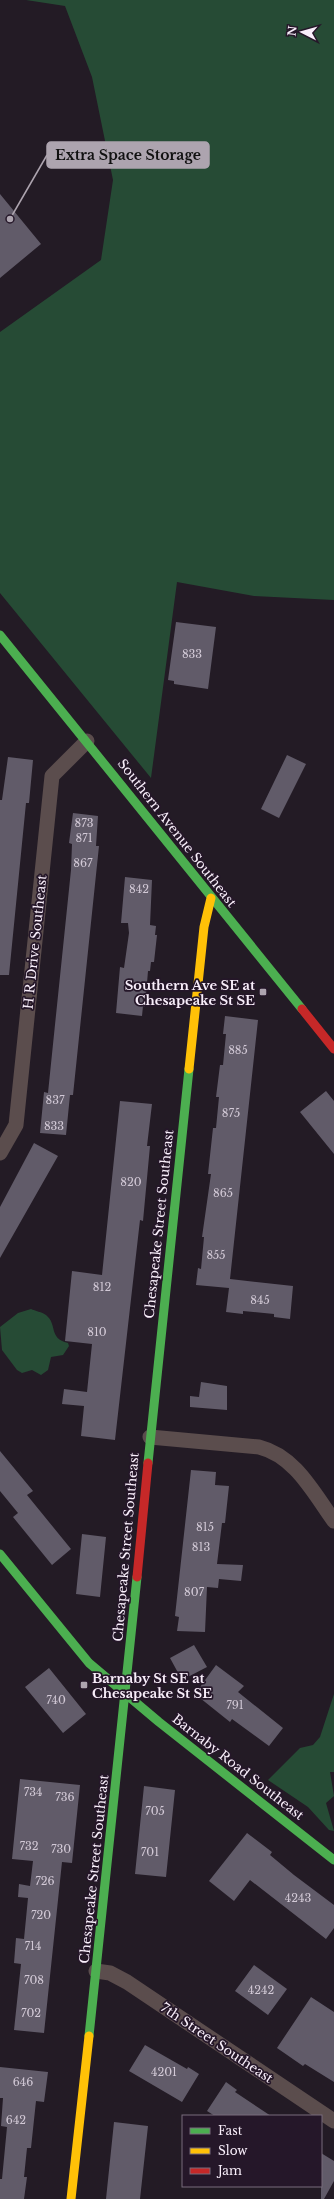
<svg xmlns="http://www.w3.org/2000/svg" width="334" height="2199" viewBox="0 0 334 2199" font-family="'Libre Baskerville',serif">
<style>
.forest{fill:#264b35}
.building{fill:#615b69}
.lines{fill:none;stroke-linecap:round;stroke-linejoin:round}
.street{stroke:#5b4d4d;stroke-width:15}
.fast{stroke:#4caf50;stroke-width:9}
.slow{stroke:#ffc107;stroke-width:9}
.jam{stroke:#c62828;stroke-width:9}
.poi-dot{fill:#ada4af;stroke:#251729;stroke-width:1.5}
.labels{text-anchor:middle;dominant-baseline:central;stroke-width:3.5;stroke-linejoin:round;paint-order:stroke}
.number-label{font-size:11px;fill:#d2c9d6}
.street-label{font-size:13px;fill:#f8eefa;stroke:#251729}
.poi-label{font-size:13px;font-weight:bold;fill:#f8eefa;stroke:#251729;text-anchor:end}
.leader{fill:none;stroke:#ada4af;stroke-width:1.5}
.callout-dot{fill:#ada4af;stroke:#251729;stroke-width:1.5}
.callout{fill:#ada4af;stroke:#ada4af;stroke-width:1.5}
.callout-label{font-size:14px;text-anchor:middle;font-weight:bold;fill:#111}
</style>
<rect width="100%" height="100%" fill="#231b25"/>
<!-- forest -->
<path class="forest" d="M26 0H334V600L254 596 177 582 151 778 0 593V332L101 260 113 180 92 77 65 6Z
M31 1309C35 1311 42 1312 46 1315 58 1325 48 1338 68 1343L69 1346 63 1355 51 1357 48 1370 41 1375 32 1370 22 1373 17 1370 2 1350 0 1327 18 1313Z
M334 1694V1772H330L334 1796 326 1803 334 1831 329 1830 308 1807 268 1780 300 1748 313 1745 320 1737Z"/>
<!-- building -->
<path class="building" d="M0 194 41 244 0 278Z
M176 622 216 627 208 689 174 684V681L168 680Z
M287 755 306 764 279 818 261 809Z
M8 757 33 760 29 803H26L9 975H0V800H2Z
M73 813 98 816 96 846H99L73 1095H70L66 1135 40 1133 44 1092 48 1093 56 1015 71 870 72 844 69 843Z
M125 877 152 880 150 925 156 926 155 935H157L154 962H151L150 971H148L145 1007 143 1006 142 1016 116 1013 120 967 124 968 129 933 128 923H121Z
M225 1016 258 1020 230 1279 293 1286 290 1319 274 1317V1314L243 1311V1314L226 1312 229 1288 196 1285 198 1268 201 1269 204 1237H202L211 1174H208L213 1128H216L219 1097H216L220 1065H223L226 1034H223Z
M326 1091 334 1101V1154L300 1112Z
M120 1101 152 1104 147 1146H150L143 1221 140 1220 115 1440 81 1436 84 1406 62 1404 64 1389 87 1392 92 1344 65 1341 72 1271 102 1275Z
M34 1143 58 1156 0 1258V1207Z
M201 1382 227 1386V1410L190 1407V1396L199 1397Z
M0 1451 33 1491 27 1495 71 1549 52 1565 13 1517 18 1513 0 1491Z
M191 1470 216 1472 215 1485 229 1486 225 1523H222L217 1564 243 1565 241 1581 219 1579 218 1588 207 1587 205 1632 177 1631 179 1617 175 1616Z
M82 1534 106 1537 100 1597 76 1594Z
M194 1645 207 1667 182 1680 170 1658Z
M216 1665 244 1686 238 1692 283 1728 269 1746 232 1719 230 1722 195 1694Z
M49 1668 86 1714 63 1733 25 1687Z
M20 1779 80 1785 72 1863 62 1862 44 2033 14 2030 21 1964 14 1963 16 1938 24 1939 28 1898 18 1897 19 1884 30 1886 33 1861 12 1859Z
M144 1786 175 1790 166 1877 135 1874Z
M247 1833 272 1852 270 1855 294 1875 334 1905V1928L326 1939 250 1880 234 1901 209 1881Z
M254 1965 287 1989 268 2015 235 1991Z
M311 1997 334 2012V2082L305 2064 303 2066 277 2048Z
M145 2045 187 2069 188 2067 199 2074 182 2102 129 2071Z
M0 2067 48 2072 44 2102 36 2101 31 2148H27L24 2177H27L24 2199H0V2179H2L7 2127 1 2126 3 2098H0Z
M226 2082 237 2090 235 2092 271 2116H215L207 2111Z
M114 2122 148 2126 140 2199H106Z
M321 2153 334 2161V2181L324 2199H321Z"/>
<g class="lines">
<!-- street -->
<path class="street" d="M0 1153 16 1125 52 776 87 741
M150 1437 259 1447C295 1456 313 1492 334 1521
M96 1971 110 1973 127 1982 334 2121"/>
<!-- fast -->
<path class="fast" d="M0 635 302 1009
M148 1463 189 1069
M0 1554 89 1663 159 1722 334 1860
M89 2036 137 1577"/>
<!-- slow -->
<path class="slow" d="M189 1069 204 927 211 898
M71 2199 89 2036"/>
<!-- jam -->
<path class="jam" d="M302 1009 334 1049
M137 1577 148 1463"/>
</g>
<!-- markers -->
<g class="poi-dot">
<rect x="259" y="988" width="8" height="8" rx="2"/>
<rect x="80" y="1681" width="8" height="8" rx="2"/>
</g>
<g class="labels">
<!-- number labels -->
<g class="number-label">
<text x="192" y="654">833</text>
<text x="84" y="823">873</text>
<text x="84" y="838">871</text>
<text x="83" y="863">867</text>
<text x="139" y="889">842</text>
<text x="238" y="1050">885</text>
<text x="55" y="1100">837</text>
<text x="231" y="1113">875</text>
<text x="54" y="1126">833</text>
<text x="131" y="1182">820</text>
<text x="223" y="1193">865</text>
<text x="216" y="1255">855</text>
<text x="102" y="1287">812</text>
<text x="260" y="1300">845</text>
<text x="97" y="1332">810</text>
<text x="205" y="1527">815</text>
<text x="201" y="1547">813</text>
<text x="194" y="1592">807</text>
<text x="56" y="1700">740</text>
<text x="235" y="1705">791</text>
<text x="33" y="1792">734</text>
<text x="65" y="1797">736</text>
<text x="155" y="1811">705</text>
<text x="29" y="1846">732</text>
<text x="61" y="1849">730</text>
<text x="150" y="1852">701</text>
<text x="45" y="1881">726</text>
<text x="298" y="1898">4243</text>
<text x="41" y="1915">720</text>
<text x="33" y="1946">714</text>
<text x="34" y="1980">708</text>
<text x="261" y="1990">4242</text>
<text x="31" y="2013">702</text>
<text x="164" y="2072">4201</text>
<text x="23" y="2082">646</text>
<text x="16" y="2120">642</text>
</g>
<!-- street labels -->
<g class="street-label">
<text transform="translate(177 833) rotate(52)">Southern Avenue Southeast</text>
<text transform="translate(35 942) rotate(-84)">H R Drive Southeast</text>
<text transform="translate(159 1224) rotate(-84)">Chesapeake Street Southeast</text>
<text transform="translate(126 1547) rotate(-85)">Chesapeake Street Southeast</text>
<text transform="translate(238 1767) rotate(38)">Barnaby Road Southeast</text>
<text transform="translate(94 1869) rotate(-84)">Chesapeake Street Southeast</text>
<text transform="translate(217 2043) rotate(34)">7th Street Southeast</text>
</g>
<!-- poi labels -->
<g class="poi-label">
<text x="255" y="985">Southern Ave SE at<tspan x="255" dy="15">Chesapeake St SE</tspan></text>
<text x="92" y="1678" text-anchor="start">Barnaby St SE at<tspan x="92" dy="15">Chesapeake St SE</tspan></text>
</g>
</g>
<!-- callouts -->
<path class="leader" d="M10 219L47 155"/>
<circle class="callout-dot" cx="10" cy="219" r="4"/>
<rect class="callout" x="47" y="142" width="162" height="26" rx="4"/>
<g class="callout-label">
<text x="128" y="160">Extra Space Storage</text>
</g>
<!-- legend -->
<rect x="182" y="2115" width="140" height="72" fill="#251729" stroke="#796d7d"/>
<rect x="190" y="2128" width="20" height="6" fill="#4caf50" stroke="#796d7d"/>
<text x="218" y="2135" font-size="12" fill="#f8eefa">Fast</text>
<rect x="190" y="2148" width="20" height="6" fill="#ffc107" stroke="#796d7d"/>
<text x="218" y="2155" font-size="12" fill="#f8eefa">Slow</text>
<rect x="190" y="2168" width="20" height="6" fill="#c62828" stroke="#796d7d"/>
<text x="218" y="2175" font-size="12" fill="#f8eefa">Jam</text>
<!-- north arrow -->
<g transform="translate(302 32) rotate(276)" stroke="#251729" stroke-width="3" paint-order="stroke">
<path d="M0-3L7 15L0 10L-7 15Z" fill="#f8eefa"/>
<text y="-6" font-size="11" font-weight="bold" text-anchor="middle" fill="#f8eefa">N</text>
</g>
</svg>
